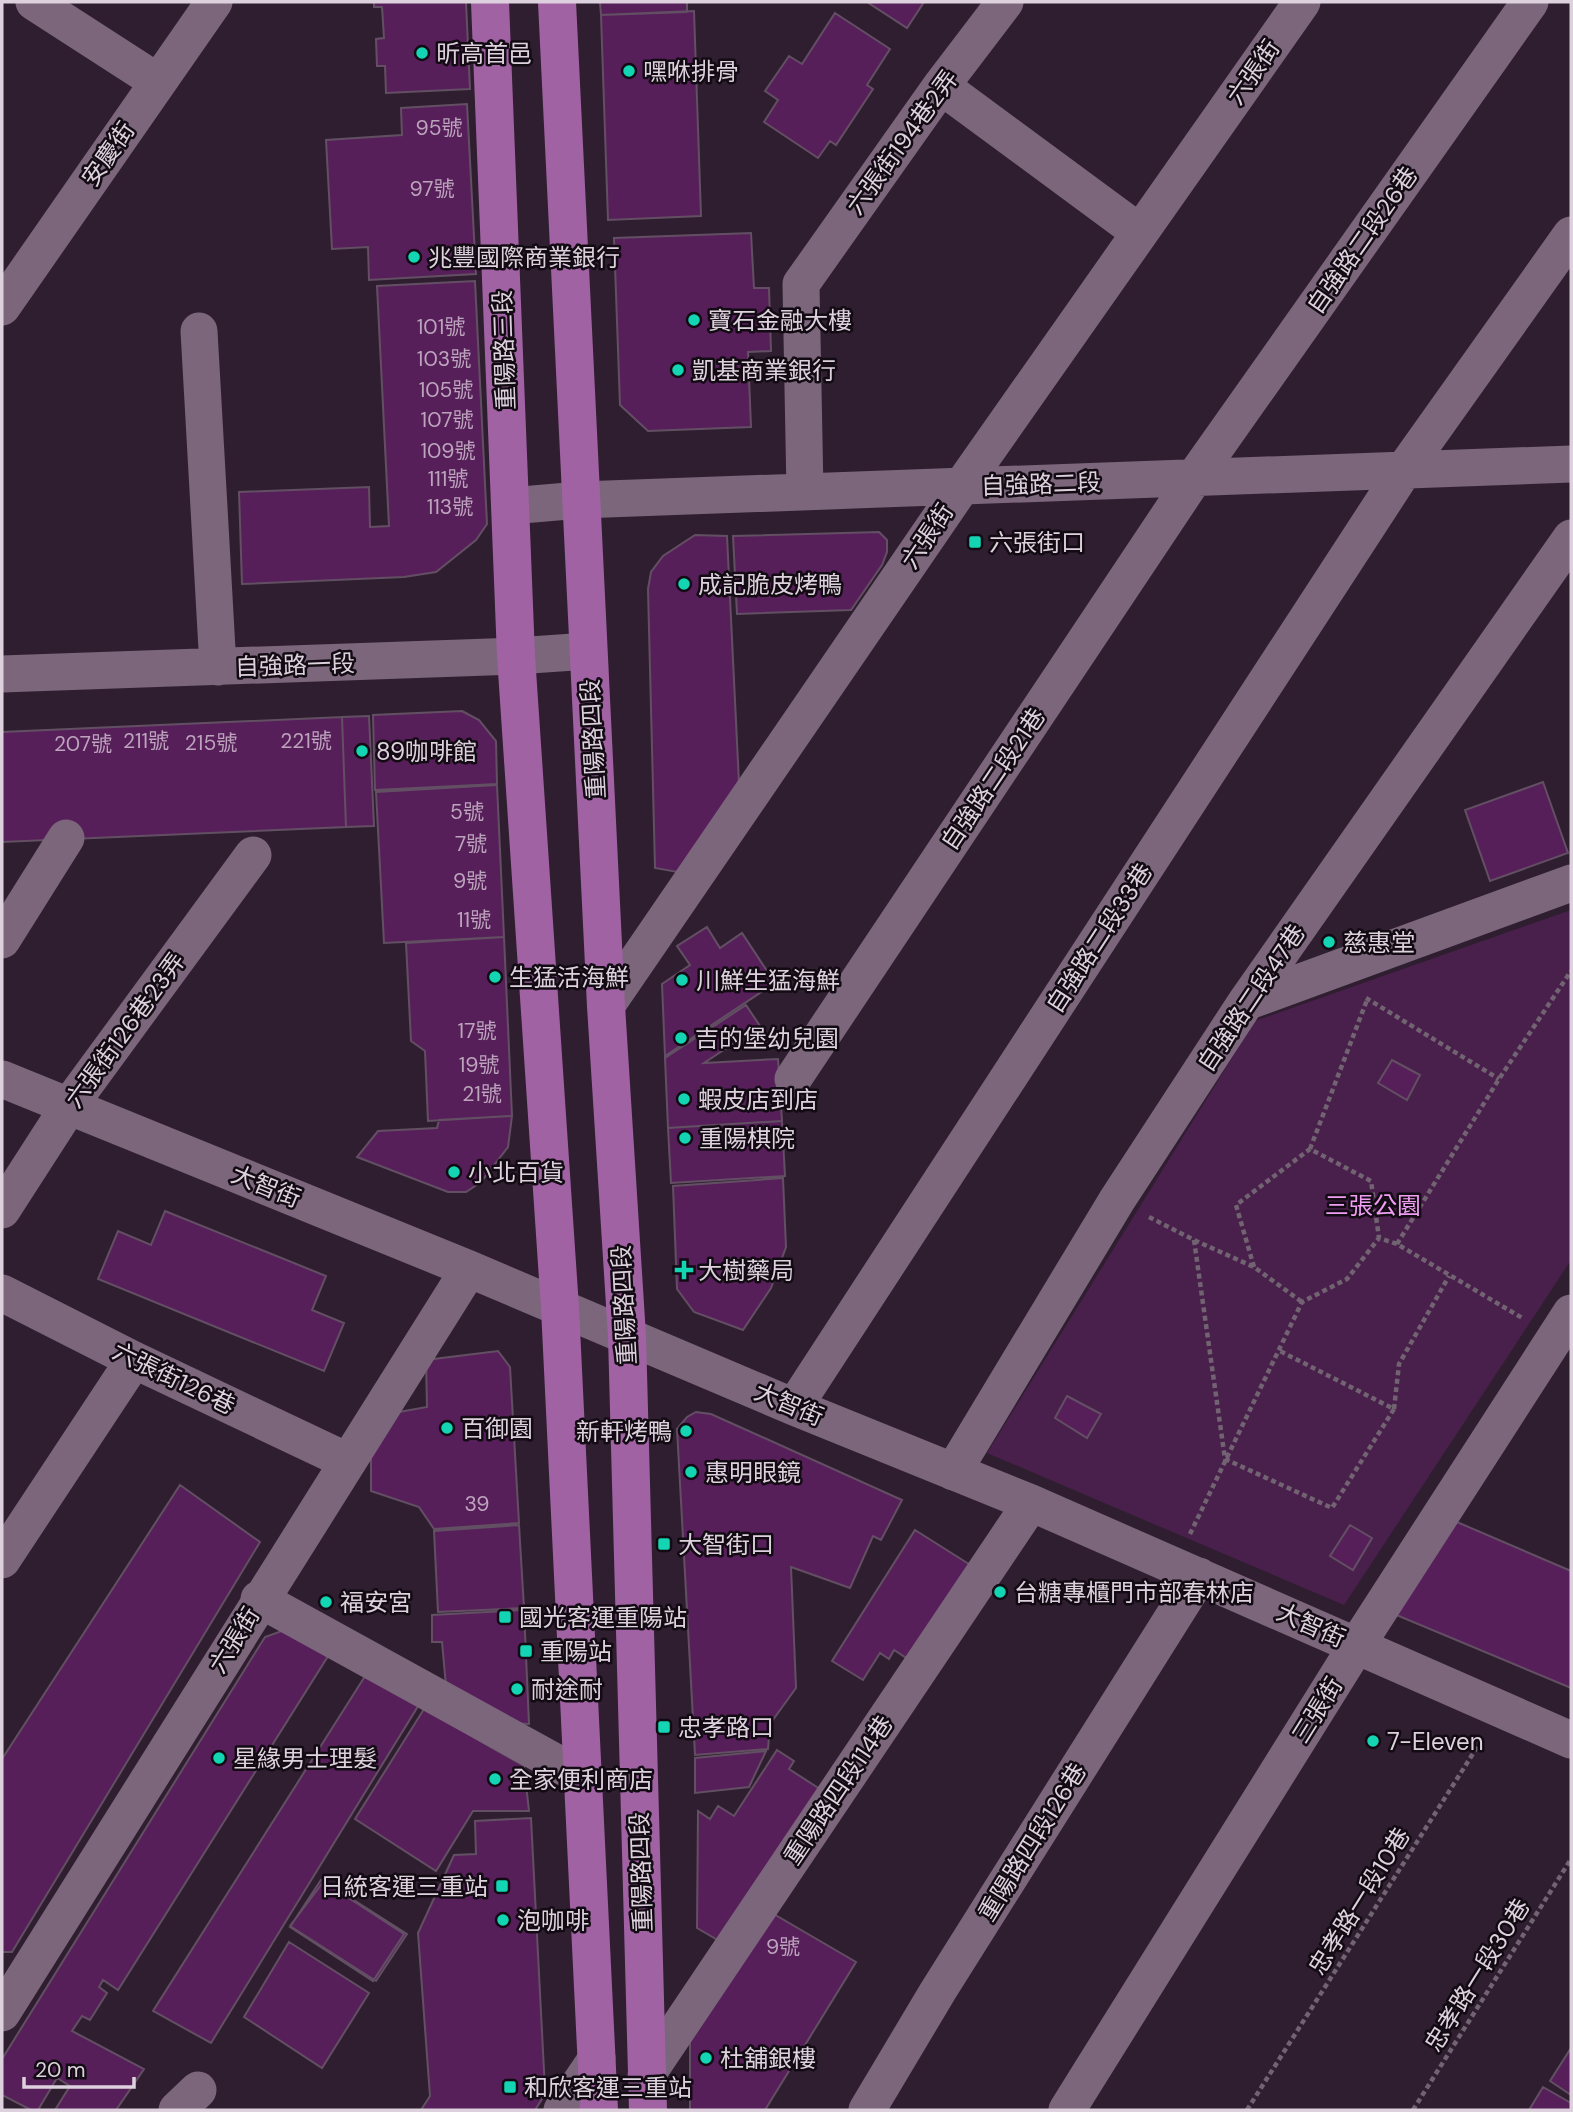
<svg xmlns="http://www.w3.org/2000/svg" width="1573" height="2112" viewBox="0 0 1573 2112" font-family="'DM Sans','Noto Sans TC',sans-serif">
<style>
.green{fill:#49204b}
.building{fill:#571f5a;stroke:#634f63;stroke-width:2}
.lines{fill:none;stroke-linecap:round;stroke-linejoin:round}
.path{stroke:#726372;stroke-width:4.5;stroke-dasharray:5 3.5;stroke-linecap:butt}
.minor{stroke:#7b667b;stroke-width:37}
.major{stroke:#a162a4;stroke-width:38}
.poi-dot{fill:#13d5b3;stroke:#130b13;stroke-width:2.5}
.labels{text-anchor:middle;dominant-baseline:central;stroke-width:5;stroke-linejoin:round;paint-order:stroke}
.number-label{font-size:21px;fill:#bca4bc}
.poi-label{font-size:24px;fill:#ddd1dd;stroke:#130b13;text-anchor:start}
.street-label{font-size:24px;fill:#ddd1dd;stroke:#130b13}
.park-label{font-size:24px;fill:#ef9df2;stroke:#130b13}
</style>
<rect width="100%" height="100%" fill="#2f1e30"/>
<!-- green -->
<path class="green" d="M1571 910V1260L1344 1605 987 1453 1255 1021Z"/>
<!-- building -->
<path class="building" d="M374 2H466L470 89 386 93 385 66H377L376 39 384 38 382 7H374Z
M600 2H687V12L601 15Z
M867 2H924L907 28Z
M694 11 701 216 608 220 601 15Z
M835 13 890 49 867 85 873 89 836 145 830 141 818 158 764 122 778 100 765 91 789 56 802 64Z
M467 104 476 274 369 280 368 247 332 249 326 140 402 135 401 108Z
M751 233 754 288H769L771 351 748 352 751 427 648 431 620 405 614 238Z
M475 281 487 524 476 540 436 572 404 577 242 584 239 492 369 487 370 527 389 526 377 286Z
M879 532 887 540V552L882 565 851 610 737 614 733 536Z
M695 535 727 536 739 783 683 873 655 868 648 589 651 572 663 556Z
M462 711 479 720 496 741 497 784 375 790 373 715Z
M369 716 374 826 346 827 342 717Z
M342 717 346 827 2 842V732Z
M1543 782 1568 853 1490 881 1465 810Z
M497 785 504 937 384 943 376 792Z
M707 927 720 948 742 933 775 983 665 1056 662 984 690 965 677 946Z
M504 937 512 1116 428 1121 425 1051 411 1041 406 943Z
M746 1005 760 1026 704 1063 778 1059 782 1121 668 1128 665 1058Z
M1392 1060 1420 1075 1407 1100 1378 1083Z
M512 1116 508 1147 481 1182 466 1192H448L357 1157 378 1131 437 1128 439 1120Z
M782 1121 785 1176 671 1183 668 1128Z
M783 1178 786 1247 771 1288 743 1330 694 1312 677 1289 673 1186Z
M165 1211 326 1276 312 1310 344 1323 324 1371 98 1279 118 1231 151 1245Z
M498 1351 510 1367 519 1523 434 1529 419 1507 371 1491V1441L388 1414 427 1407 426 1360Z
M1067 1396 1101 1414 1087 1438 1055 1418Z
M696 1412 711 1414 902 1500 881 1540 873 1536 850 1588 791 1567 796 1688 770 1724 768 1749 695 1755 677 1429 687 1417Z
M180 1485 260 1542 12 1952H2V1759Z
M1450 1519 1571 1571V1688L1394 1614Z
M519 1525 524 1608 438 1612 434 1531Z
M1350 1525 1372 1538 1353 1570 1330 1556Z
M915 1530 972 1566 911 1661 894 1650 889 1659 880 1653 863 1680 832 1661Z
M524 1610 529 1724 509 1723 446 1686 442 1642H432V1615Z
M287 1629 330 1653 118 1990 103 1980 99 1987 107 1993 90 2020 82 2016 72 2031 144 2069 116 2110H55L70 2086 57 2078 38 2110H31L2 2095V2059L265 1637Z
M367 1673 420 1703 211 2043 153 2011Z
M424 1709 524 1766 529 1811H473L436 1871 355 1819Z
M777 1750 794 1761 789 1769 823 1791 725 1940 716 1939 697 1928 698 1811 710 1819 718 1806 734 1816Z
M766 1751 749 1787 695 1793V1758Z
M531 1818 545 2090 542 2099 535 2110H421L430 2096 418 1933 454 1855 476 1854 475 1821Z
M321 1880 404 1934 373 1981 290 1927Z
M324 1881 407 1934 376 1981 290 1926Z
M772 1913 856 1962 765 2110H690V2039Z
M289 1942 369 1993 322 2068 244 2017Z
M1571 2048V2095L1550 2081Z
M1543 2087 1571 2103V2110H1529Z"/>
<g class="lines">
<!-- path -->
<path class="path" d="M1366 998 1499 1079
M1310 1149 1367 1000
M1149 1217 1194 1240 1254 1267 1302 1302
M1194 1240 1225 1459 1332 1508 1394 1409 1278 1350
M1397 1244 1499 1079 1571 971
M1254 1267 1236 1205 1310 1149 1371 1181 1379 1238
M1394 1409 1399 1364 1449 1276
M1190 1534 1302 1302 1347 1279 1379 1238 1397 1244 1524 1319
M1247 2110 1481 1741
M1413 2110 1571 1859"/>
<!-- minor -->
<path class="minor" d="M34 2 158 82
M941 86 1139 232
M2 307 214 2
M199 331 218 667
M805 492 801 284 941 86 1005 2
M510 506 580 500 1571 464
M2 674 516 656 588 651
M2 940 66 838
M1246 1002 1571 883
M606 1006 962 486 1302 2
M2 1079 469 1269 794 1407 1031 1503 1571 1740
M793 1079 1194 478 1530 2
M2 1210 69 1106 253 855
M2 1293 134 1360 347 1461
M794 1407 1404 470 1571 235
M953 1472 1117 1200 1246 1002 1571 538
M2 1560 134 1360
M259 1599 584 1778
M2 2013 469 1269
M646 2076 1031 1503
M177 2110 198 2090
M562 2110 597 2058
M867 2110 938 1991 1199 1576
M1067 2110 1357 1645 1571 1313"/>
<!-- major -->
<path class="major" d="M490 2 516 656 560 1308 599 2110
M557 2 606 1006 627 1336 648 2110"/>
</g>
<!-- markers -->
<g class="poi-dot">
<circle cx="422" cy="53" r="7"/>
<circle cx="629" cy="71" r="7"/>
<circle cx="414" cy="257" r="7"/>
<circle cx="694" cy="320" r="7"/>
<circle cx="678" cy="370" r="7"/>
<rect x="968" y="535" width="14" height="14" rx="3.5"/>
<circle cx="684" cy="584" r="7"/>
<circle cx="362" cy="751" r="7"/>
<circle cx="1329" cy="942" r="7"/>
<circle cx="495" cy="977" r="7"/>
<circle cx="682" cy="980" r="7"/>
<circle cx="681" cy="1038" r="7"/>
<circle cx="684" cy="1099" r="7"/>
<circle cx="685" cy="1138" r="7"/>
<circle cx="454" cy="1172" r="7"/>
<path d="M680.5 1259.5h7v7h7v7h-7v7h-7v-7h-7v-7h7z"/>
<circle cx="447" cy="1428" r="7"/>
<circle cx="686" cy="1431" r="7"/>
<circle cx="691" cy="1472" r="7"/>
<rect x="657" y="1537" width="14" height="14" rx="3.5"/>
<circle cx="1000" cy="1592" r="7"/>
<circle cx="326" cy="1602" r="7"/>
<rect x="498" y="1610" width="14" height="14" rx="3.5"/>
<rect x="519" y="1644" width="14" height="14" rx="3.5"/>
<circle cx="517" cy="1689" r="7"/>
<rect x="657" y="1720" width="14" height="14" rx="3.5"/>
<circle cx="1373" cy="1741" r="7"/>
<circle cx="219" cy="1758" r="7"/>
<circle cx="495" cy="1779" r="7"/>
<rect x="495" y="1879" width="14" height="14" rx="3.5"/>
<circle cx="503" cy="1920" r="7"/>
<circle cx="706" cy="2058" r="7"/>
<rect x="503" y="2080" width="14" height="14" rx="3.5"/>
</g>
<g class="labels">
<!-- number labels -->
<g class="number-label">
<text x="439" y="128">95號</text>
<text x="432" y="189">97號</text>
<text x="441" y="327">101號</text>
<text x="444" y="359">103號</text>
<text x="446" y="390">105號</text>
<text x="447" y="420">107號</text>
<text x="448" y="451">109號</text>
<text x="448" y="479">111號</text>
<text x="450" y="507">113號</text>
<text x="146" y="741">211號</text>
<text x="306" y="741">221號</text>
<text x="211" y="743">215號</text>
<text x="83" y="744">207號</text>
<text x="467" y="812">5號</text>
<text x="471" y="844">7號</text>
<text x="470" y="881">9號</text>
<text x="474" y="920">11號</text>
<text x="477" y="1031">17號</text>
<text x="479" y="1065">19號</text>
<text x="482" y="1094">21號</text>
<text x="477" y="1504">39</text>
<text x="783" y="1947">9號</text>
</g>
<!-- poi labels -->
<g class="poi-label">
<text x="436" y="53">昕高首邑</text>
<text x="643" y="71">嘿咻排骨</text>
<text x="428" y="257">兆豐國際商業銀行</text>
<text x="708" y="320">寶石金融大樓</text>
<text x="692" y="370">凱基商業銀行</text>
<text x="989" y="542">六張街口</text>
<text x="698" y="584">成記脆皮烤鴨</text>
<text x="376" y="751">89咖啡館</text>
<text x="1343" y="942">慈惠堂</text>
<text x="509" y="977">生猛活海鮮</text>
<text x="696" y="980">川鮮生猛海鮮</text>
<text x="695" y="1038">吉的堡幼兒園</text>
<text x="698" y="1099">蝦皮店到店</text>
<text x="699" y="1138">重陽棋院</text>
<text x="468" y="1172">小北百貨</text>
<text x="698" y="1270">大樹藥局</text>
<text x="461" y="1428">百御園</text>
<text x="672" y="1431" text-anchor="end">新軒烤鴨</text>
<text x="705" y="1472">惠明眼鏡</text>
<text x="678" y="1544">大智街口</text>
<text x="1014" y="1592">台糖專櫃門市部春林店</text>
<text x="340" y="1602">福安宮</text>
<text x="519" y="1617">國光客運重陽站</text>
<text x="540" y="1651">重陽站</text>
<text x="531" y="1689">耐途耐</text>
<text x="678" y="1727">忠孝路口</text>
<text x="1387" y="1741">7-Eleven</text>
<text x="233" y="1758">星緣男士理髮</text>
<text x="509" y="1779">全家便利商店</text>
<text x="488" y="1886" text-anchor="end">日統客運三重站</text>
<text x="517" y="1920">泡咖啡</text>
<text x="720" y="2058">杜舖銀樓</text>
<text x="524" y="2087">和欣客運三重站</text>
</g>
<!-- street labels -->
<g class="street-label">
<text transform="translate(1253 72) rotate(-55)">六張街</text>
<text transform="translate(902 142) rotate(-54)">六張街194巷2弄</text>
<text transform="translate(108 154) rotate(-55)">安慶街</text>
<text transform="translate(1362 240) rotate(-55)">自強路二段26巷</text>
<text transform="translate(504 350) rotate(-92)">重陽路三段</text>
<text transform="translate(1041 484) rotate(-2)">自強路二段</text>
<text transform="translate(927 536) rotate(-56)">六張街</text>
<text transform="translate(295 665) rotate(-2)">自強路一段</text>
<text transform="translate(593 739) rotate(-93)">重陽路四段</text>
<text transform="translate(993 779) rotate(-56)">自強路二段21巷</text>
<text transform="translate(1099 938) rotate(-57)">自強路二段33巷</text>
<text transform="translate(1251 998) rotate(-56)">自強路二段47巷</text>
<text transform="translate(125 1030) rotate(-54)">六張街126巷23弄</text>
<text transform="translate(266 1186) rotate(22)">大智街</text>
<text transform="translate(624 1305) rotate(-93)">重陽路四段</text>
<text transform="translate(174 1378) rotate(26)">六張街126巷</text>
<text transform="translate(789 1404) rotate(23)">大智街</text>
<text transform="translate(1311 1625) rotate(24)">大智街</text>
<text transform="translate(234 1640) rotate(-58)">六張街</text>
<text transform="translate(1317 1710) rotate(-58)">三張街</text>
<text transform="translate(838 1790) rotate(-56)">重陽路四段114巷</text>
<text transform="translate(1032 1842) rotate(-58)">重陽路四段126巷</text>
<text transform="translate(641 1872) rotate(-92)">重陽路四段</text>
<text transform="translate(1359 1901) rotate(-58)">忠孝路一段10巷</text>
<text transform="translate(1477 1975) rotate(-58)">忠孝路一段30巷</text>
</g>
<!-- park labels -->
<g class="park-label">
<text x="1373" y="1205">三張公園</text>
</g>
</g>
<!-- border -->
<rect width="1573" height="2112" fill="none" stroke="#ddd1dd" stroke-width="7"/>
<!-- scale -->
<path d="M24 2077v10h110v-10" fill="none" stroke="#ddd1dd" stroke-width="3.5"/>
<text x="35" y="2077" font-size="21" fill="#ddd1dd" stroke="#130b13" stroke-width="5" paint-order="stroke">20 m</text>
</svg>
